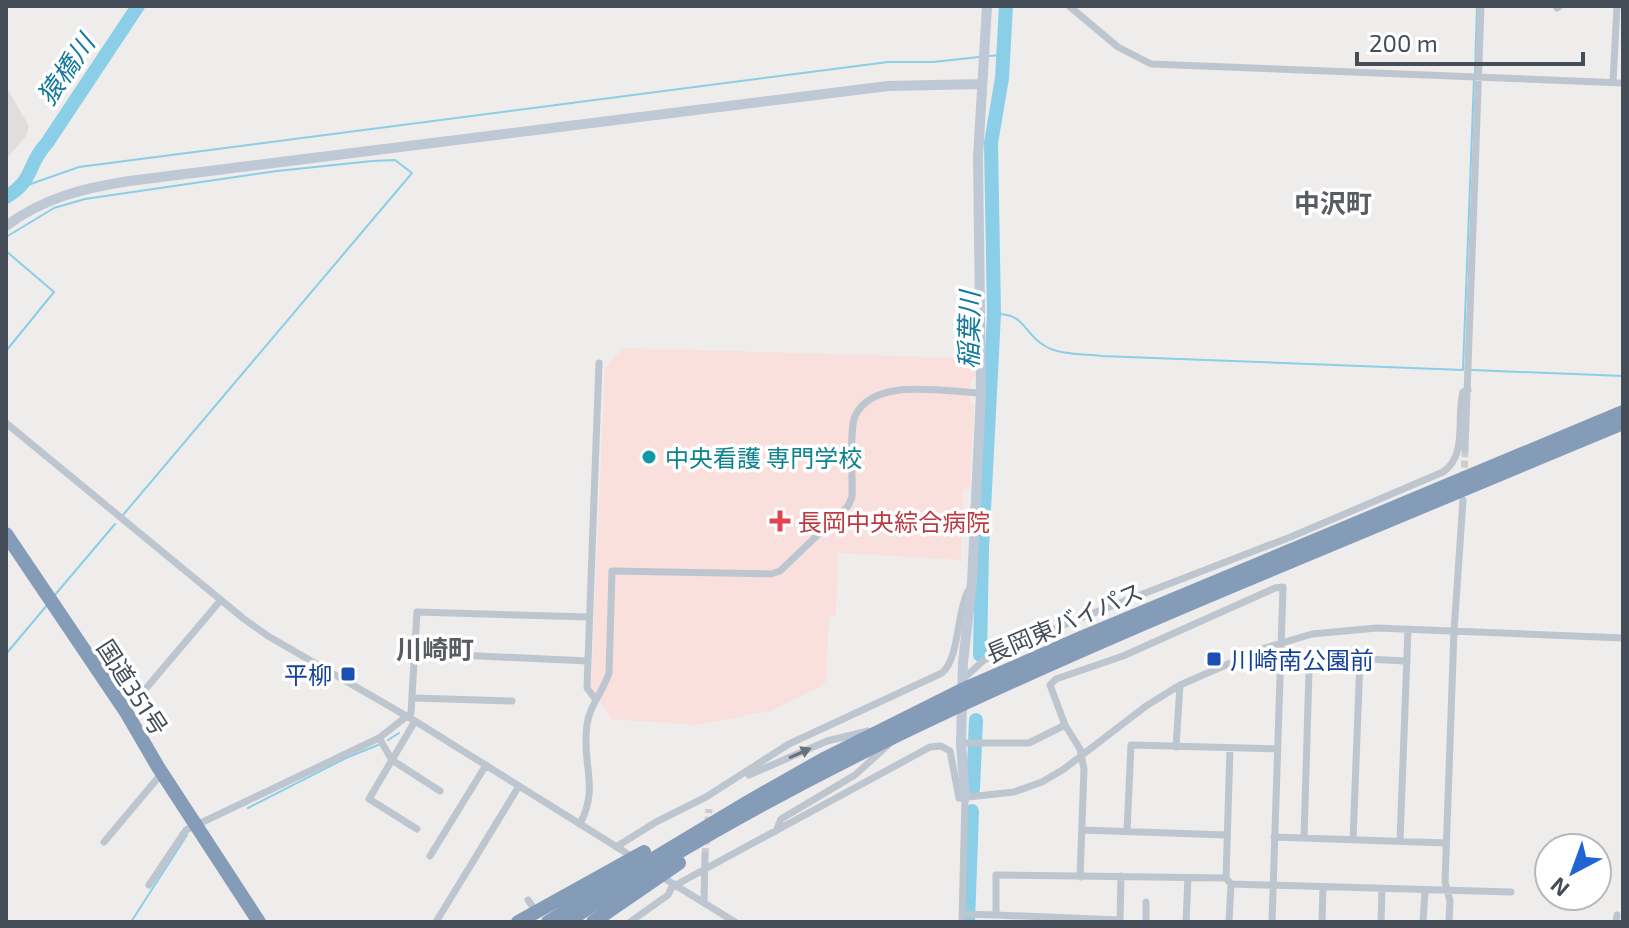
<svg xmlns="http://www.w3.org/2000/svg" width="1629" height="928" viewBox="0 0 1629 928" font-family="'Exo 2','Noto Sans JP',sans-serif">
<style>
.education{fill:#e0dddd}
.medical{fill:#f9e0dc}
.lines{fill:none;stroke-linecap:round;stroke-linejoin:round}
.stream{stroke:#8acee7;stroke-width:2}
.river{stroke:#8acee7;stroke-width:14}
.street-tunnel{stroke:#cdccce;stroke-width:7;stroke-dasharray:7 3.5;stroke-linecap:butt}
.street{stroke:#bdc5ce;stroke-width:7}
.secondary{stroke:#bfc8d5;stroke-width:10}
.highway{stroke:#859cb9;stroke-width:14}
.oneway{fill:#69727b}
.culture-dot{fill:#0f9aa8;stroke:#fff;stroke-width:3}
.health-dot{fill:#e0444e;stroke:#fff;stroke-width:3}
.transit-dot{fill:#1a4fb4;stroke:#fff;stroke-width:3}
.labels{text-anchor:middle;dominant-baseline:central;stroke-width:7;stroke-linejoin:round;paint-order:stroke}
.culture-label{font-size:24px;fill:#0d838f;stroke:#fff;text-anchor:start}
.health-label{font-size:24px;fill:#be3a42;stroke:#fff;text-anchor:start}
.street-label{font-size:24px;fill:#454e58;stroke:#fff}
.transit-label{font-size:24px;fill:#164399;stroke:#fff;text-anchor:start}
.water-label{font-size:26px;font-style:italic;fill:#13799e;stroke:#fff}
.neighbourhood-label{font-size:26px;font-weight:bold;fill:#595c61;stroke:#fff}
</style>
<rect width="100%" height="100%" fill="#efecec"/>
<!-- education -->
<path class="education" d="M6 87 29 126 26 136 6 159Z"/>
<!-- medical -->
<path class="medical" d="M623 348 971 358 976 363 975 377 970 382V402L974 406 970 489H963L961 560 838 553 836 615 829 617 826 681 822 686 771 711 696 725 611 719 591 686 605 368Z"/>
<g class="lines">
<!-- stream -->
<path class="stream" d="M989 56 1004 55
M1475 73 1477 6
M22 187 79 167 888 62H933L979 57
M6 237 54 208 85 199 277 171 372 161 395 160 412 173 123 515
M6 251 54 292 6 351
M994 314C1027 313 1022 333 1045 346 1059 355 1084 354 1101 356L1463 370 1474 79
M1472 370 1623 376
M54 596 115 524
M6 654 48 604
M388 740 399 733
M248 808 346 758 378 745
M131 922 187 835"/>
<!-- river -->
<path class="river" d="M6 197C36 179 26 165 47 143L138 6
M980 655 982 548 994 314 991 143 1002 78 1006 6
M973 789 976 720
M968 922 972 811"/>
<!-- street-tunnel -->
<path class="street-tunnel" d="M1464 478 1465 449
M705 855 709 809"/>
<!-- street -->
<path class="street" d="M1069 6 1118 47 1151 64 1623 83
M1557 8 1560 6
M1613 82 1617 6
M6 423 244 619 268 636 415 721 628 854
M1465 449 1481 6
M415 653 588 661
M963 679 984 660 1073 621 1293 536 1443 472C1468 455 1456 418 1463 392L1468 390
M414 698 512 701
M596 700 587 688 599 363
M126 712 220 601
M415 721 369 799 417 829
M379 738 392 760 440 791
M961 743H1029L1065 725
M1176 747 1180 685
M749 775 827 741 868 731
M580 824C600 785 581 765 587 725 589 706 603 692 609 673L612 571 771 574 780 571 848 506 852 497C853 479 849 430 855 416 874 376 945 392 981 393
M1082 830 1226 835
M776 831 781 819 855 775 888 745
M1127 831 1131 745 1277 749
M1274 837 1446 843
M1304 838 1309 671C1326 654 1383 660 1407 661
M1353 840 1360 659
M1400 841 1408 629
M104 842 162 773
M616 847 656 822 706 797 789 744 942 673C960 657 956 614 968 591
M430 856 486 765
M1080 877 1084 769 1080 749 1065 725 1050 685 1056 679 1123 656 1275 588 1283 587 1272 922
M1226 878 1230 749
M667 880 735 922
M149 885 186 830 379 738 411 713 417 612 589 617
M528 900 533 907
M704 902 705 855
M963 914 996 915V875L1226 878 1231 884 1511 892
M996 915 1120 920
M1120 921 1121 876
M436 922 519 786
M630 922 668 895 672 887 930 747 941 746 950 751 959 798 1014 792 1042 782 1064 769 1146 706 1180 685 1265 648 1312 634 1377 628 1623 638
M962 922 965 798
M1146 922V902
M1186 922 1188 878
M1229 922 1231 884
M1322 922 1323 887
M1381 922 1382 889
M1423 922 1425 891
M1449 922 1450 901 1445 882 1454 631 1463 500
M1616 922 1617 915"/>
<!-- secondary -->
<path class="secondary" d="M6 226C43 198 84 188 129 181L888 86 982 84
M965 798 961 743 963 662 972 583 981 393 978 157 987 6"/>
<!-- highway -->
<path class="highway" d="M6 534 126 712 158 767 259 922
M518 922 644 852
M548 922 748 802 822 760 962 690 1081 638 1623 412
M567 922C781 779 1019 675 1256 576 1378 525 1501 474 1623 423
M593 922 679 863"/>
</g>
<!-- one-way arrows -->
<defs><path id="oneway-solid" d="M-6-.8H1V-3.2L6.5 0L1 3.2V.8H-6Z" transform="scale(2)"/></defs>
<use class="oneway" href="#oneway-solid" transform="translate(800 753) rotate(-24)"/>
<!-- markers -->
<circle class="culture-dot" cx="649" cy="457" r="8"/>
<path class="health-dot" d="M776 509h8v8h8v8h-8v8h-8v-8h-8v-8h8z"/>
<g class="transit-dot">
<rect x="1206" y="651" width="16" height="16" rx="4"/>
<rect x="340" y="666" width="16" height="16" rx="4"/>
</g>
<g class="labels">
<!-- culture labels -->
<g class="culture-label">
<text x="665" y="457">中央看護 専門学校</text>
</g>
<!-- health labels -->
<g class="health-label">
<text x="798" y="521">長岡中央綜合病院</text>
</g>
<!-- street labels -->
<g class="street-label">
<text transform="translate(1064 622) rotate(-23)">長岡東バイパス</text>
<text transform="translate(133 687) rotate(57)">国道351号</text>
</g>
<!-- transit labels -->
<g class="transit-label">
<text x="1230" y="659">川崎南公園前</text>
<text x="332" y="674" text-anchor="end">平柳</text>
</g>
<!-- water labels -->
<g class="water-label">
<text transform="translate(65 69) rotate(-55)">猿橋川</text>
<text transform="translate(968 330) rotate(-89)">稲葉川</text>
</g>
<!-- neighbourhood labels -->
<g class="neighbourhood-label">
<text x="1333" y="202">中沢町</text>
<text x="435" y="648">川崎町</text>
</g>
</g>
<!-- border -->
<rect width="1629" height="928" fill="none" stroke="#454e58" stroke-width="16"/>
<!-- north arrow -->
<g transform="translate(1573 872) rotate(221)"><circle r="38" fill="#ffffff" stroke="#b5b8bc" stroke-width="2"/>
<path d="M0-6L14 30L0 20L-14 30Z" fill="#2164d4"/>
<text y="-12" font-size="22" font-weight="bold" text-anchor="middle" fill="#454e58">N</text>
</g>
<!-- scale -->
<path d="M1357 52v12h226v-12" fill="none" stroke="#454e58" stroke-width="4"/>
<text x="1369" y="52" font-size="24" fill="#454e58" stroke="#ffffff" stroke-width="6" paint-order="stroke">200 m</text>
</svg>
